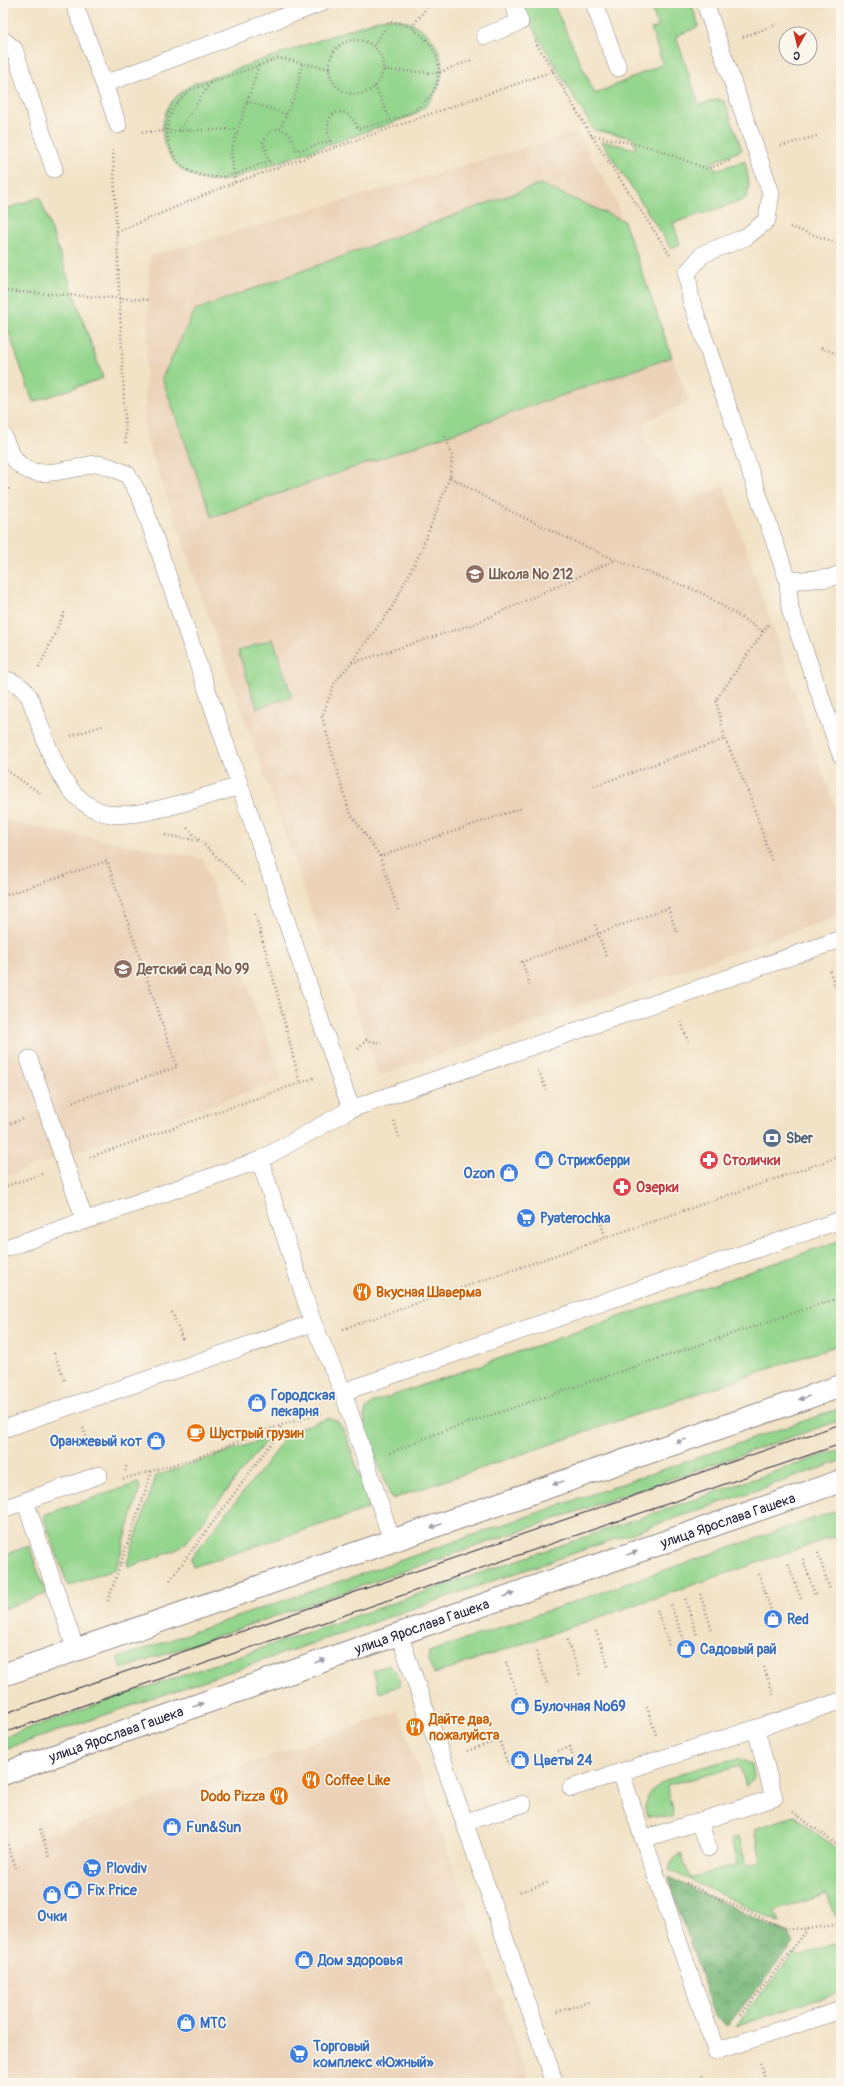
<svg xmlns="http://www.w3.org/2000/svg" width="844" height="2086" viewBox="0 0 844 2086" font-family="Pangolin,sans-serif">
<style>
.built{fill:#ebd2b8}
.green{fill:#95d68e;stroke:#5c7c64}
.forest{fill:url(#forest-crowns);stroke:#4d6c5a}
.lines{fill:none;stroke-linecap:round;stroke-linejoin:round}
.service-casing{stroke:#8a8280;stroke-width:18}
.tertiary-casing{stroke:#8a8280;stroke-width:24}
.path{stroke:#8a8280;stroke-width:2.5;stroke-dasharray:1 3;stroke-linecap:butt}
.service{stroke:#fff;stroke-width:17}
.tertiary{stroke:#fff;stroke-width:22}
.tram{stroke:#22223b;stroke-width:1}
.oneway{fill:#9c9ca7}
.labels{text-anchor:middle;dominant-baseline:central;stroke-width:3;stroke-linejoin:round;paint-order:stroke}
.education-label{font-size:14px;font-weight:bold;fill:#785e54;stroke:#fbf7ec;text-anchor:start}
.service-label{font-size:14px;font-weight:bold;fill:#4e5e75;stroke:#fbf7ec;text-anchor:start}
.shop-label{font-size:14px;font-weight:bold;fill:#366cbe;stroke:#fbf7ec;text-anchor:start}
.health-label{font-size:14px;font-weight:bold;fill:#be3a42;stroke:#fbf7ec;text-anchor:start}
.food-label{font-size:14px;font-weight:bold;fill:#c56008;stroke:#fbf7ec;text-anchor:start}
.street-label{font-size:14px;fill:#22223b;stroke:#fbf7ec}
</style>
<defs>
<pattern id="forest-crowns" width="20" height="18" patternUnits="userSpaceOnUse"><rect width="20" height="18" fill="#78b779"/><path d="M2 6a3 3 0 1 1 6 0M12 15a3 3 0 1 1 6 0" fill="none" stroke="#629464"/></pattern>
</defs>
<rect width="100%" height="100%" fill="#fbf7ec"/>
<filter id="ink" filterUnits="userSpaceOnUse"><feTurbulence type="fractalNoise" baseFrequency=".025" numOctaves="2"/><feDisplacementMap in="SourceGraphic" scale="8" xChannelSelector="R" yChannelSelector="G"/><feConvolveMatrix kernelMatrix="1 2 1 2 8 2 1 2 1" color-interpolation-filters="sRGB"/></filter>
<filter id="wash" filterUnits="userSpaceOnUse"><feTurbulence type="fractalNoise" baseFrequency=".012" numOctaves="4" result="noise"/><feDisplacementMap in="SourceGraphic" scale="16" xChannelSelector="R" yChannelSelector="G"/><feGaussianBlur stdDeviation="0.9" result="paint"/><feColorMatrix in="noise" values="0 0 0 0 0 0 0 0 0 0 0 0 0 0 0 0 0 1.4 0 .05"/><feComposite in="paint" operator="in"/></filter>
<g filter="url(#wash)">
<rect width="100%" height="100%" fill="#f2e2c6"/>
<!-- built -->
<path class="built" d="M577 133 614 197 689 402 646 421 644 434 648 450 660 460 674 495 687 499 724 486 841 825V915L379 1076 335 948 325 949 144 432 150 256Z
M3 819 5 821 203 859 282 1080 3 1177Z
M398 1711 531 2083H3V1851Z"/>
<!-- green -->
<path class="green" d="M523 3H553L595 94 663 64 651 29 658 27 650 3H691L698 23V27L676 36 699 105 718 99 725 102 742 150 712 162 715 170 745 161 749 183 747 197 741 201 673 223 680 244 671 248 601 141 636 149 633 138 594 130 532 27Z
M390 18C446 23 461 85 414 115L227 180C163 189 138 113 193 84L380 19Z
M540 184 624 221 672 357 212 517 162 378 195 310Z
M40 197 103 378 33 402 3 316V210Z
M273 639 292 697 257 708 238 651Z
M841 1240V1344L392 1499 390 1495 366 1430 364 1417 366 1409 374 1402Z
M841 1408V1420L122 1669 118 1658Z
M330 1418 339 1423 345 1433 367 1497 368 1509 193 1567 191 1558 275 1452 286 1432Z
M268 1438 185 1544 174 1551 129 1567 127 1563 156 1476Z
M841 1449V1461L3 1750V1737Z
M138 1483 140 1488 116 1569 68 1586 43 1515Z
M841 1509V1534L434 1674 428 1660 429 1652Z
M29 1546 46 1594 3 1609V1555Z
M388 1665 396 1672 401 1685 380 1693 373 1670Z
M738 1758 752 1764 754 1778 746 1787 740 1766 667 1786 673 1809 672 1818 647 1816C632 1778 713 1765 738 1758Z
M794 1816 841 1852V1921L838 1922 827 1894 774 1911 781 1923 669 1870 672 1861 681 1853 690 1878 737 1865 731 1839 739 1837 746 1865 761 1861 754 1829Z
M841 1942V1992L736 2026 796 1951 798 1956Z"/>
<!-- forest -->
<path class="forest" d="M668 1877 787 1933 794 1943 727 2026 715 2016Z"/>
</g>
<g filter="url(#ink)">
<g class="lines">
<!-- service casing -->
<g class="service-casing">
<path id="service" d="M74 3 104 84 321 3
M594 3 618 68
M705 3 771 193 767 220 746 237 703 254 687 273 691 300 788 581 830 578 841 574
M485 36 520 22 513 3
M3 40 14 49 54 169
M104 84 118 125
M3 435C18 479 36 476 77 468 83 467 92 463 98 464 107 464 118 471 127 474L141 498 351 1109
M788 581 790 609 841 755
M3 679C13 681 22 686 28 695 32 701 34 710 37 717 51 755 64 805 110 814 140 819 208 795 240 786
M29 1059 85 1221
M260 1160 313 1323 343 1392 392 1541
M3 1249 260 1160 351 1109 841 939
M343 1392 841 1220
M3 1429 313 1323
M25 1501 76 1650
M3 1509 99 1475
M399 1634 555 2083
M621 1773 716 2051 841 2010
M571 1788 841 1701
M699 1821 708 1848
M465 1822 523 1804
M643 1839 774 1798 756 1729"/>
</g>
<!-- tertiary casing -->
<g class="tertiary-casing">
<g id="tertiary">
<path d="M3 1675 841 1386"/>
<path id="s1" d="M3 1774 399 1634 841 1481"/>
</g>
</g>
<!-- path -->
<path class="path" d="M412 27 430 3
M743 37 778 24
M329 67a27 27 0 1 1 54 0a27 27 0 1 1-54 0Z
M535 41 591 135 670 255
M329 69 279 58 191 90C153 115 162 173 211 177 230 179 252 167 269 161L263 142 271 130 280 129 289 133 297 151 330 141C319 109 348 101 358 129 378 123 405 119 421 105 458 75 432 25 389 22L374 46
M384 70 438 73 474 59
M375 86 390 119
M247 101 286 114
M280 129 296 93 302 63
M179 131 211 82
M142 132 238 129
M591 135 654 148 707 169 732 160
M781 146 817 136
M113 150 126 445
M235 182 231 151 259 65
M790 227 841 244
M117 232 228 185 553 71
M3 291 149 300
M821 348 841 355
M450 477 508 510 573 541 616 560 702 593 764 632
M3 500 9 488
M768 625 716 700 725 739 749 793 772 862
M352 663 474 624 615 560
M39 668 65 611
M71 736 105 725
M3 768 40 793
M594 786 725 739
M187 828 245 884
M165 835 200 841
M380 856 349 811 322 717 335 682 351 663 391 609 420 553 450 477 452 455 445 435
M3 896 107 861 177 1067 72 1102
M398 910 380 856 522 808
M255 914 272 973 300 1083
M595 925 607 958
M3 961 7 974
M830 971 836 989
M530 985 522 962 668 908 677 933
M681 1022 688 1041
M358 1049 366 1040 382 1043
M539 1071 546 1090
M394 1121 400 1140
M3 1126 23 1119
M90 1157 314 1078
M3 1187 42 1174
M601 1224 606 1238
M172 1312 183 1341
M343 1329 841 1156
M54 1353 65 1381
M83 1428 91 1450
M390 1453 435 1434 841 1297
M125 1471 127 1465
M123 1479 196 1458 281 1425 323 1413
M818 1553 830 1590
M803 1559 815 1595
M788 1564 801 1599
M759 1574 771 1610
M170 1580 274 1440 281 1426
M700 1594 712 1630
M685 1599 697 1635
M108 1601 152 1471
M671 1605 684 1640
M657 1610 669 1645
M596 1631 608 1666
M567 1640 580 1675
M536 1652 548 1686
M506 1662 518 1697
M764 1667 774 1697
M647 1707 656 1735
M467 1751 499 1740 508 1764H509
M558 1751 570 1747 574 1760
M793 1812 841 1848
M40 1829 49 1857
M6 1841 16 1868
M686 1883 783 1928 808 1929 841 1924
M516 1893 550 1882
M557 2012 591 2001
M741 2015 808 1929
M760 2063 766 2081
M698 2083 704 2073"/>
<!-- service -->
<use href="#service" class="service"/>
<!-- tertiary -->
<use href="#tertiary" class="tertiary"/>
<!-- tram -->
<path class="tram" d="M3 1714 841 1424
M3 1733 841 1444"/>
</g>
<!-- one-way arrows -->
<defs><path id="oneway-solid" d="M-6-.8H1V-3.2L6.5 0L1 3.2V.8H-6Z"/></defs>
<g class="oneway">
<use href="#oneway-solid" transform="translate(804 1398) rotate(161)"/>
<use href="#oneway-solid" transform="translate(681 1441) rotate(161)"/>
<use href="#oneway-solid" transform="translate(558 1483) rotate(161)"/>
<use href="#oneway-solid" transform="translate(436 1526) rotate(161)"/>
<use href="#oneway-solid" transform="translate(632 1553) rotate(-19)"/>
<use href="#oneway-solid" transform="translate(509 1595) rotate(-19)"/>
<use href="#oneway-solid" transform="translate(320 1661) rotate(-19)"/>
<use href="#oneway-solid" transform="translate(198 1705) rotate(-20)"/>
</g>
</g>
<!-- icons -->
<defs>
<g id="school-disc" transform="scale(1)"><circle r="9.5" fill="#8d6e63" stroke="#fbf7ec"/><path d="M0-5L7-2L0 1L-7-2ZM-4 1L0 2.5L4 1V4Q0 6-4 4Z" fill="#fff"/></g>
<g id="bank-disc" transform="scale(1)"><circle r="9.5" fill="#5c6f8a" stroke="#fbf7ec"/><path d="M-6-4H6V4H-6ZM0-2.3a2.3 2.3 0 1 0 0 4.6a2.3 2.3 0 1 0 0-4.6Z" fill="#fff"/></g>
<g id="shop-disc" transform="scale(1)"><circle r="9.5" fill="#3f7fe0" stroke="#fbf7ec"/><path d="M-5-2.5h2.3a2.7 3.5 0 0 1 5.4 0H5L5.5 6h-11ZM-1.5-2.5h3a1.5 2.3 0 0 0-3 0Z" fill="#fff"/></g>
<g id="pharmacy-disc" transform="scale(1)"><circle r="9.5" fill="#e0444e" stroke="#fbf7ec"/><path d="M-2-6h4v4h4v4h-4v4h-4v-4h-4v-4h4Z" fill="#fff"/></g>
<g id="supermarket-disc" transform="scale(1)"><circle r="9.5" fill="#3f7fe0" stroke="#fbf7ec"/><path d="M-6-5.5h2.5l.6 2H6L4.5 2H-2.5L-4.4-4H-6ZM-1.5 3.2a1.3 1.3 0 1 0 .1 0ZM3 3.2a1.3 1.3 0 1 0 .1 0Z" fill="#fff"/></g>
<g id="restaurant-disc" transform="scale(1)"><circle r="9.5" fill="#e8710a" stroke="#fbf7ec"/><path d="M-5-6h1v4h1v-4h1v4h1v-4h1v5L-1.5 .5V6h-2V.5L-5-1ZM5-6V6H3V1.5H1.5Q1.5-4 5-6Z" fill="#fff"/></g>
<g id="cafe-disc" transform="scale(1)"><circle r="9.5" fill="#e8710a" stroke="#fbf7ec"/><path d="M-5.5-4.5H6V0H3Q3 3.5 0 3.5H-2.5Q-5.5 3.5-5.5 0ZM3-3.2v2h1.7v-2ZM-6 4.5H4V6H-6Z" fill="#fff"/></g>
</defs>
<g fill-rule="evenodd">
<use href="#school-disc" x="475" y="574"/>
<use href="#school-disc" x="123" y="969"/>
<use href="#bank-disc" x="772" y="1138"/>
<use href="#shop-disc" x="544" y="1160"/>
<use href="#pharmacy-disc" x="709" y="1160"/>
<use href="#shop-disc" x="509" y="1173"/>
<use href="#pharmacy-disc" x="622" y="1187"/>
<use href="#supermarket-disc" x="526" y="1218"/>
<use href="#restaurant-disc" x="362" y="1292"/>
<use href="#shop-disc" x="257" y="1403"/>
<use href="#cafe-disc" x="196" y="1433"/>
<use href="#shop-disc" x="156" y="1441"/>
<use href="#shop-disc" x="773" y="1619"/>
<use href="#shop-disc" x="686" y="1649"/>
<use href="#shop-disc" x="520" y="1706"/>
<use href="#restaurant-disc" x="415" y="1727"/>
<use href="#shop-disc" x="520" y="1760"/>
<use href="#restaurant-disc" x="311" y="1780"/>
<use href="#restaurant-disc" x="279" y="1796"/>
<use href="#shop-disc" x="172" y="1827"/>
<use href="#supermarket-disc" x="92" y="1868"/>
<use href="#shop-disc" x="73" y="1890"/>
<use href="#shop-disc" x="52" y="1895"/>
<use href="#shop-disc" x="304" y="1960"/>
<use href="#shop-disc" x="186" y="2023"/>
<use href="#supermarket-disc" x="299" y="2054"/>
</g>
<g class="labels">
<!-- education labels -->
<g class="education-label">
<text x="489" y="574">Школа № 212</text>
<text x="137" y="969">Детский сад № 99</text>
</g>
<!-- service labels -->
<g class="service-label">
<text x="786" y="1138">Sber</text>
</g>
<!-- shop labels -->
<g class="shop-label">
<text x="558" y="1160">Стрижберри</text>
<text x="495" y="1173" text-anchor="end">Ozon</text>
<text x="540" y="1218">Pyaterochka</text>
<text x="271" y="1395">Городская<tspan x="271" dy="16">пекарня</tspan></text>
<text x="142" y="1441" text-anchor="end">Оранжевый кот</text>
<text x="787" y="1619">Red</text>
<text x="700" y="1649">Садовый рай</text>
<text x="534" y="1706">Булочная №69</text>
<text x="534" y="1760">Цветы 24</text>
<text x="186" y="1827">Fun&amp;Sun</text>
<text x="106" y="1868">Plovdiv</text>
<text x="87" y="1890">Fix Price</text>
<text x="52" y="1916" text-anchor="middle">Очки</text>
<text x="318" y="1960">Дом здоровья</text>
<text x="200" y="2023">МТС</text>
<text x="313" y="2046">Торговый<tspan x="313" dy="16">комплекс «Южный»</tspan></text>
</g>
<!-- health labels -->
<g class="health-label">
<text x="723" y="1160">Столички</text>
<text x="636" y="1187">Озерки</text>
</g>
<!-- food labels -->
<g class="food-label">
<text x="376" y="1292">Вкусная Шаверма</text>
<text x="210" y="1433">Шустрый грузин</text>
<text x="429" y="1719">Дайте два,<tspan x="429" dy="16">пожалуйста</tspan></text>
<text x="325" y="1780">Coffee Like</text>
<text x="265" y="1796" text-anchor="end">Dodo Pizza</text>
</g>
<!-- street labels -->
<g class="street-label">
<text stroke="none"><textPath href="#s1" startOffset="768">улица Ярослава Гашека</textPath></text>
<text stroke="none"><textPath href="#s1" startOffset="444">улица Ярослава Гашека</textPath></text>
<text stroke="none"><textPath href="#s1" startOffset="120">улица Ярослава Гашека</textPath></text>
</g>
</g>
<!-- margin -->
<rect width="844" height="2086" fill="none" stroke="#fbf7ec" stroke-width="16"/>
<!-- north arrow -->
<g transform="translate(798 46) rotate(188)"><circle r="19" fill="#fbf7ec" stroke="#a4a2a5"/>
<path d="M0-3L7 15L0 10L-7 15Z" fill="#c8321e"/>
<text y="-6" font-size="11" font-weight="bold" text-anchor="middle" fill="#22223b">С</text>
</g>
</svg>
